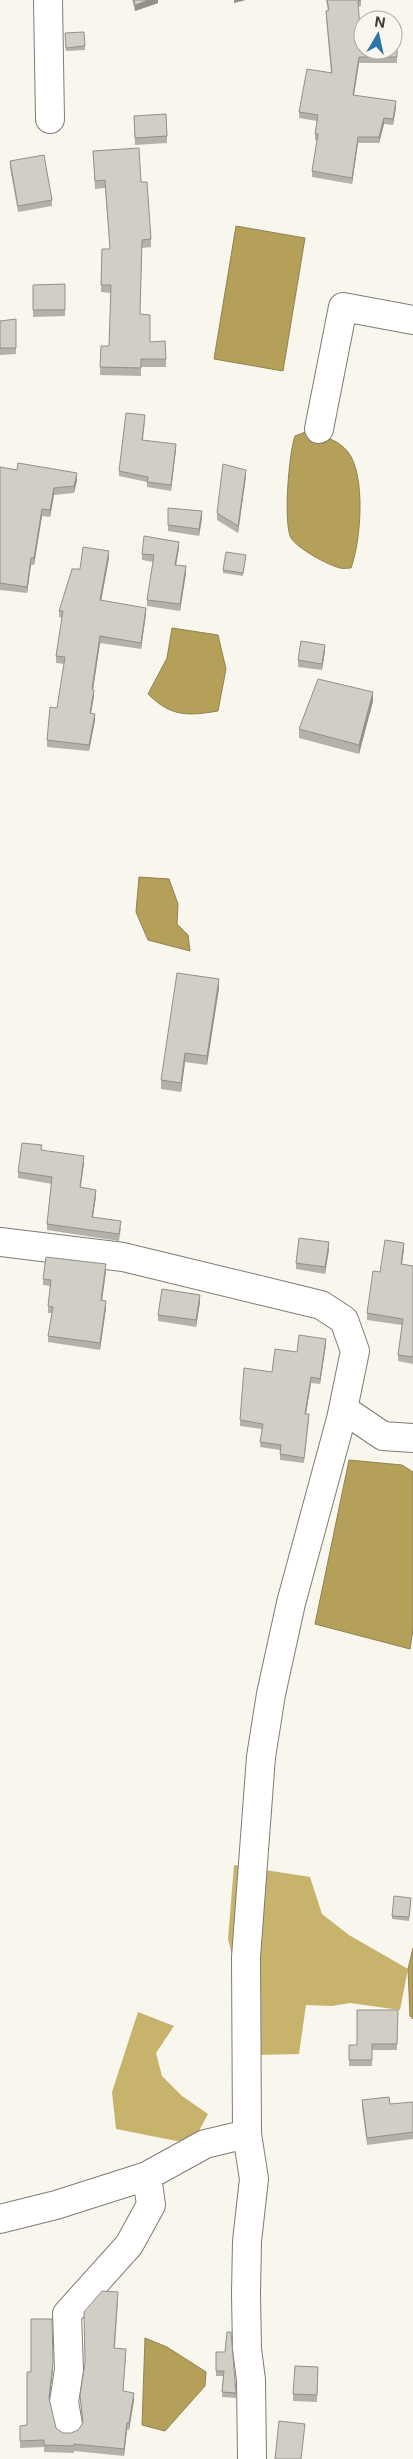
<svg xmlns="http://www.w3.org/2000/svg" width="413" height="2459" viewBox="0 0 413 2459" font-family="Inter,sans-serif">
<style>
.forest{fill:#c8b36d}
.water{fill:#b5a05a;stroke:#918250}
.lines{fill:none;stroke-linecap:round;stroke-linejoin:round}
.minor-casing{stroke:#7f7c75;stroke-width:30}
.minor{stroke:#fff;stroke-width:28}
.wall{fill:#b4b1aa}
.shaded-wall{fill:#92908b}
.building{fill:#d1cec6;stroke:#92908b}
</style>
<rect width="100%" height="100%" fill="#f9f6ed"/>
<!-- forest -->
<path class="forest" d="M234 1865 310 1877 322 1914 349 1935 408 1969 400 2010 350 2003 332 2006 306 2005 299 2054 258 2055 228 1939Z
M138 2012 174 2026 156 2053 162 2076 182 2096 208 2114 192 2144 116 2129 112 2092Z"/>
<!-- water -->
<path class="water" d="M236 226 305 238 283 371 214 359Z
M308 431C321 435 339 440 348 452 366 475 361 541 351 568 348 568 343 569 340 568 328 565 298 549 291 538 283 523 289 452 295 436Z
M172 628 218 635 226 669 218 711C188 716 171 717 148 694L167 658Z
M139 877 169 879 178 904 177 924 188 935 190 951 148 940 136 912Z
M349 1460 402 1465 413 1472V1629L410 1649 315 1624Z
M413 1948V2019L410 2016 408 1969Z
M145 2338 167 2347 206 2372 205 2386 165 2431 142 2425Z"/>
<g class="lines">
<!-- minor casing -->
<g class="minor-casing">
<path id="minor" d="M48 0 50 119
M319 429 343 307 413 320
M0 1242 123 1257 321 1305 344 1320 355 1351 341 1419 291 1603 271 1694 261 1757 246 1957 247 2134 254 2179 247 2241 246 2294 247 2349 251 2380 252 2459
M343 1409 383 1436 413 1438
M0 2219 56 2205 147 2176 205 2144 247 2134
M68 2425 64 2402 69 2370 67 2314 129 2245 151 2205 147 2176"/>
</g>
<!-- minor -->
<use href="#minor" class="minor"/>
</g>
<!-- wall -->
<path class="wall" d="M132 0H158V3L135 11Z
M326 0H361V6L358 7 360 29H397V63H359L354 95 396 107 393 125 384 124 379 143H358L352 184 312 177V171L317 140H315V134L317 121 299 118V112L331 73 326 17V11H328Z
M65 33 85 46V50L66 51Z
M134 116 167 136V143L135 145Z
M93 151 141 182 151 239V247L142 248 140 314 150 342 166 359V367H141V376L100 375 101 346H109L111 293 101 292 102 249H110L105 188 95 189Z
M10 161 52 200V206L18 212 10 168Z
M65 284V316L33 317V285Z
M16 319V354L0 355V321Z
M145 421 143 440 176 449 171 491 147 487V482L119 476V471Z
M0 467 77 480 74 493 54 495 50 517 42 516 34 565H31L27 593 0 590Z
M246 476 238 533 217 520V513Z
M168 508 202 518 199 536 168 531Z
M179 548 176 565 186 573 180 611 147 606V600L153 562 142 560V554Z
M109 558 101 601 146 614 141 649 100 643 93 690 94 696 91 713 95 720 89 751 47 747V740L57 708 64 664 56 663V656L62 618 59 617V611L80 569Z
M246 558 243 576 223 573V570Z
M325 651 322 670 298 667V660Z
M373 701 359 754 299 738V729Z
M219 988 207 1065 185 1062 181 1092 161 1089V1080Z
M42 1150 84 1163 80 1187 96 1196 93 1217 121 1228 119 1241 47 1230V1224L52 1184 18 1178V1172Z
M329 1249 325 1274 296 1269V1263Z
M404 1249 402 1264 413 1266V1364L398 1361V1355L402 1325 367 1320V1313L380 1272Z
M106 1271 102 1301 106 1308 100 1350 48 1342V1336L52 1313H48V1306L50 1286 43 1285V1279Z
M200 1302 196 1327 158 1321V1315Z
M326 1344 320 1384 311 1383 306 1414 309 1420 304 1463 280 1460V1450L260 1447 262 1429 240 1426V1420L272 1372 297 1352Z
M411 1901 409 1921 392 1919V1916Z
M398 2010 397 2050H372V2066H349V2045H357Z
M362 2100 390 2104 413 2102V2139L367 2145 362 2107Z
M118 2299 115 2348 126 2356 123 2391 134 2400 129 2430H127L124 2456 74 2451V2453L44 2452V2447L20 2448V2426L27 2425 31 2372 53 2369 49 2400 56 2428 63 2433H71L78 2430 82 2424 80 2395Z
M216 2352 236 2393V2398L222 2397 223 2376H216Z
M318 2367 317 2402 293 2401V2394Z"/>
<!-- shaded-wall -->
<path class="shaded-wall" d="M149 0H158V3L135 11V5Z
M234 0H246L234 3Z
M359 57V63L353 101V95Z
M396 101V107L393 125V119Z
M384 118V124L379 143V137Z
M358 137V143L352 184V178Z
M176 444V449L171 491V485Z
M246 470V476L238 533V526Z
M77 473V480L74 493V486Z
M54 488V495L50 517V510Z
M42 509V516L34 565V558Z
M202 511V518L199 536V529Z
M179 542V548L175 571V565Z
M109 551V558L100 607V600Z
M31 558V565L27 593V587Z
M186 566V573L180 611V604Z
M146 608V614L141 649V643Z
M100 636V643L92 696V689Z
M325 645V651L322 670V664Z
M94 690V696L90 719V713Z
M373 692V701L359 754V745Z
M95 714V720L89 751V745Z
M219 979V988L207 1065V1056Z
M185 1053V1062L181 1092V1083Z
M84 1156V1163L80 1193V1187Z
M96 1190V1196L92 1223V1217Z
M329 1242V1249L325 1274V1267Z
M404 1243V1249L401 1270V1264Z
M106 1264V1271L101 1307V1300Z
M200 1295V1302L196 1327V1320Z
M106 1301V1308L100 1350V1343Z
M326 1339V1344L320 1384V1379Z
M311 1377V1383L305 1419V1414Z
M53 2362V2369L49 2405V2398Z
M134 2393V2400L129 2430V2423Z
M127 2423V2430L124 2456V2449Z"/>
<!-- building -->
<path class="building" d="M134 0H149L135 5Z
M327 0H361L358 1 360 29H363V50H393V29H397V57H359L353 95 396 101 393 119 384 118 379 137H358L352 178 312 171 318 134H315L318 115 299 112 307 69 332 73 326 11 329 10Z
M84 32 85 46 66 48 65 33Z
M166 114 167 136 135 138 134 116Z
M139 148 141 182H147L151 239 142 240 140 314 150 315V342L165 341 166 359H141V368L100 367 101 346H109L111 285H101L102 249H110L105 180 95 181 93 151Z
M44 155 52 200 18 206 10 161Z
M65 284V310H33V285Z
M16 319V348H0V321Z
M126 413 145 415 142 440 176 444 171 485 147 482 148 477 119 471Z
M18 463 77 473 74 486 54 488 50 510 42 509 34 558H31L27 587 0 583V467L17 470Z
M223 464 246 470 238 526 217 513Z
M168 508 202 511 199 529 168 525Z
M144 536 179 542 175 565 186 566 180 604 147 600 154 555 142 554Z
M83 547 109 551 100 600 146 608 141 643 100 636 92 689 94 690 90 713 95 714 89 745 47 740 50 707 57 708 65 657 56 656 63 611H59L72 569H80Z
M226 552 246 555 243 573 223 570Z
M301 641 325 645 322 664 298 660Z
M318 679 373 692 359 745 299 729Z
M177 973 219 979 207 1056 185 1053 181 1083 161 1080Z
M22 1143 42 1145 41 1150 84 1156 80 1187 96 1190 92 1217 121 1221 119 1234 47 1224 52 1177 18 1172Z
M299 1238 329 1242 325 1267 296 1263Z
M385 1240 404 1243 401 1264 413 1266V1357L398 1355 403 1319 367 1313 373 1271 380 1272Z
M46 1257 106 1264 101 1300 106 1301 100 1343 48 1336 53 1307 48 1306 51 1280 43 1279Z
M162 1289 200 1295 196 1320 158 1315Z
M299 1335 326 1339 320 1379 311 1377 305 1414H309L304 1458 280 1454 281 1445 260 1442 263 1424 240 1420 244 1368 272 1372 275 1349 297 1352Z
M394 1896 411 1898 409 1917 392 1916Z
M357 2010H398L397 2044H372V2060H349V2045H357Z
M389 2097 390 2104 413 2102V2132L367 2138 362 2100Z
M102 2291 118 2292 114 2348 126 2349 123 2391 134 2393 129 2423H127L124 2449 74 2444V2446L44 2445V2440L20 2441V2426L27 2425V2372H31V2319H52L53 2362 49 2398 56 2428 63 2433H71L78 2430 83 2423 80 2395 85 2363 84 2312Z
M227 2332H231L236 2393 222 2392 224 2371H216V2352H225Z
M295 2366 318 2367 317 2395 293 2394Z
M279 2421 305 2424 301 2459H275Z"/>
<!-- north arrow -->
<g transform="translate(378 35) rotate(9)"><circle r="24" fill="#f9f6ed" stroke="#aeaca5"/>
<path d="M0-4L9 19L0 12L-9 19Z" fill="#2b76a9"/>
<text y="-8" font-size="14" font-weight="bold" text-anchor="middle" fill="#3e3d39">N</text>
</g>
</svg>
